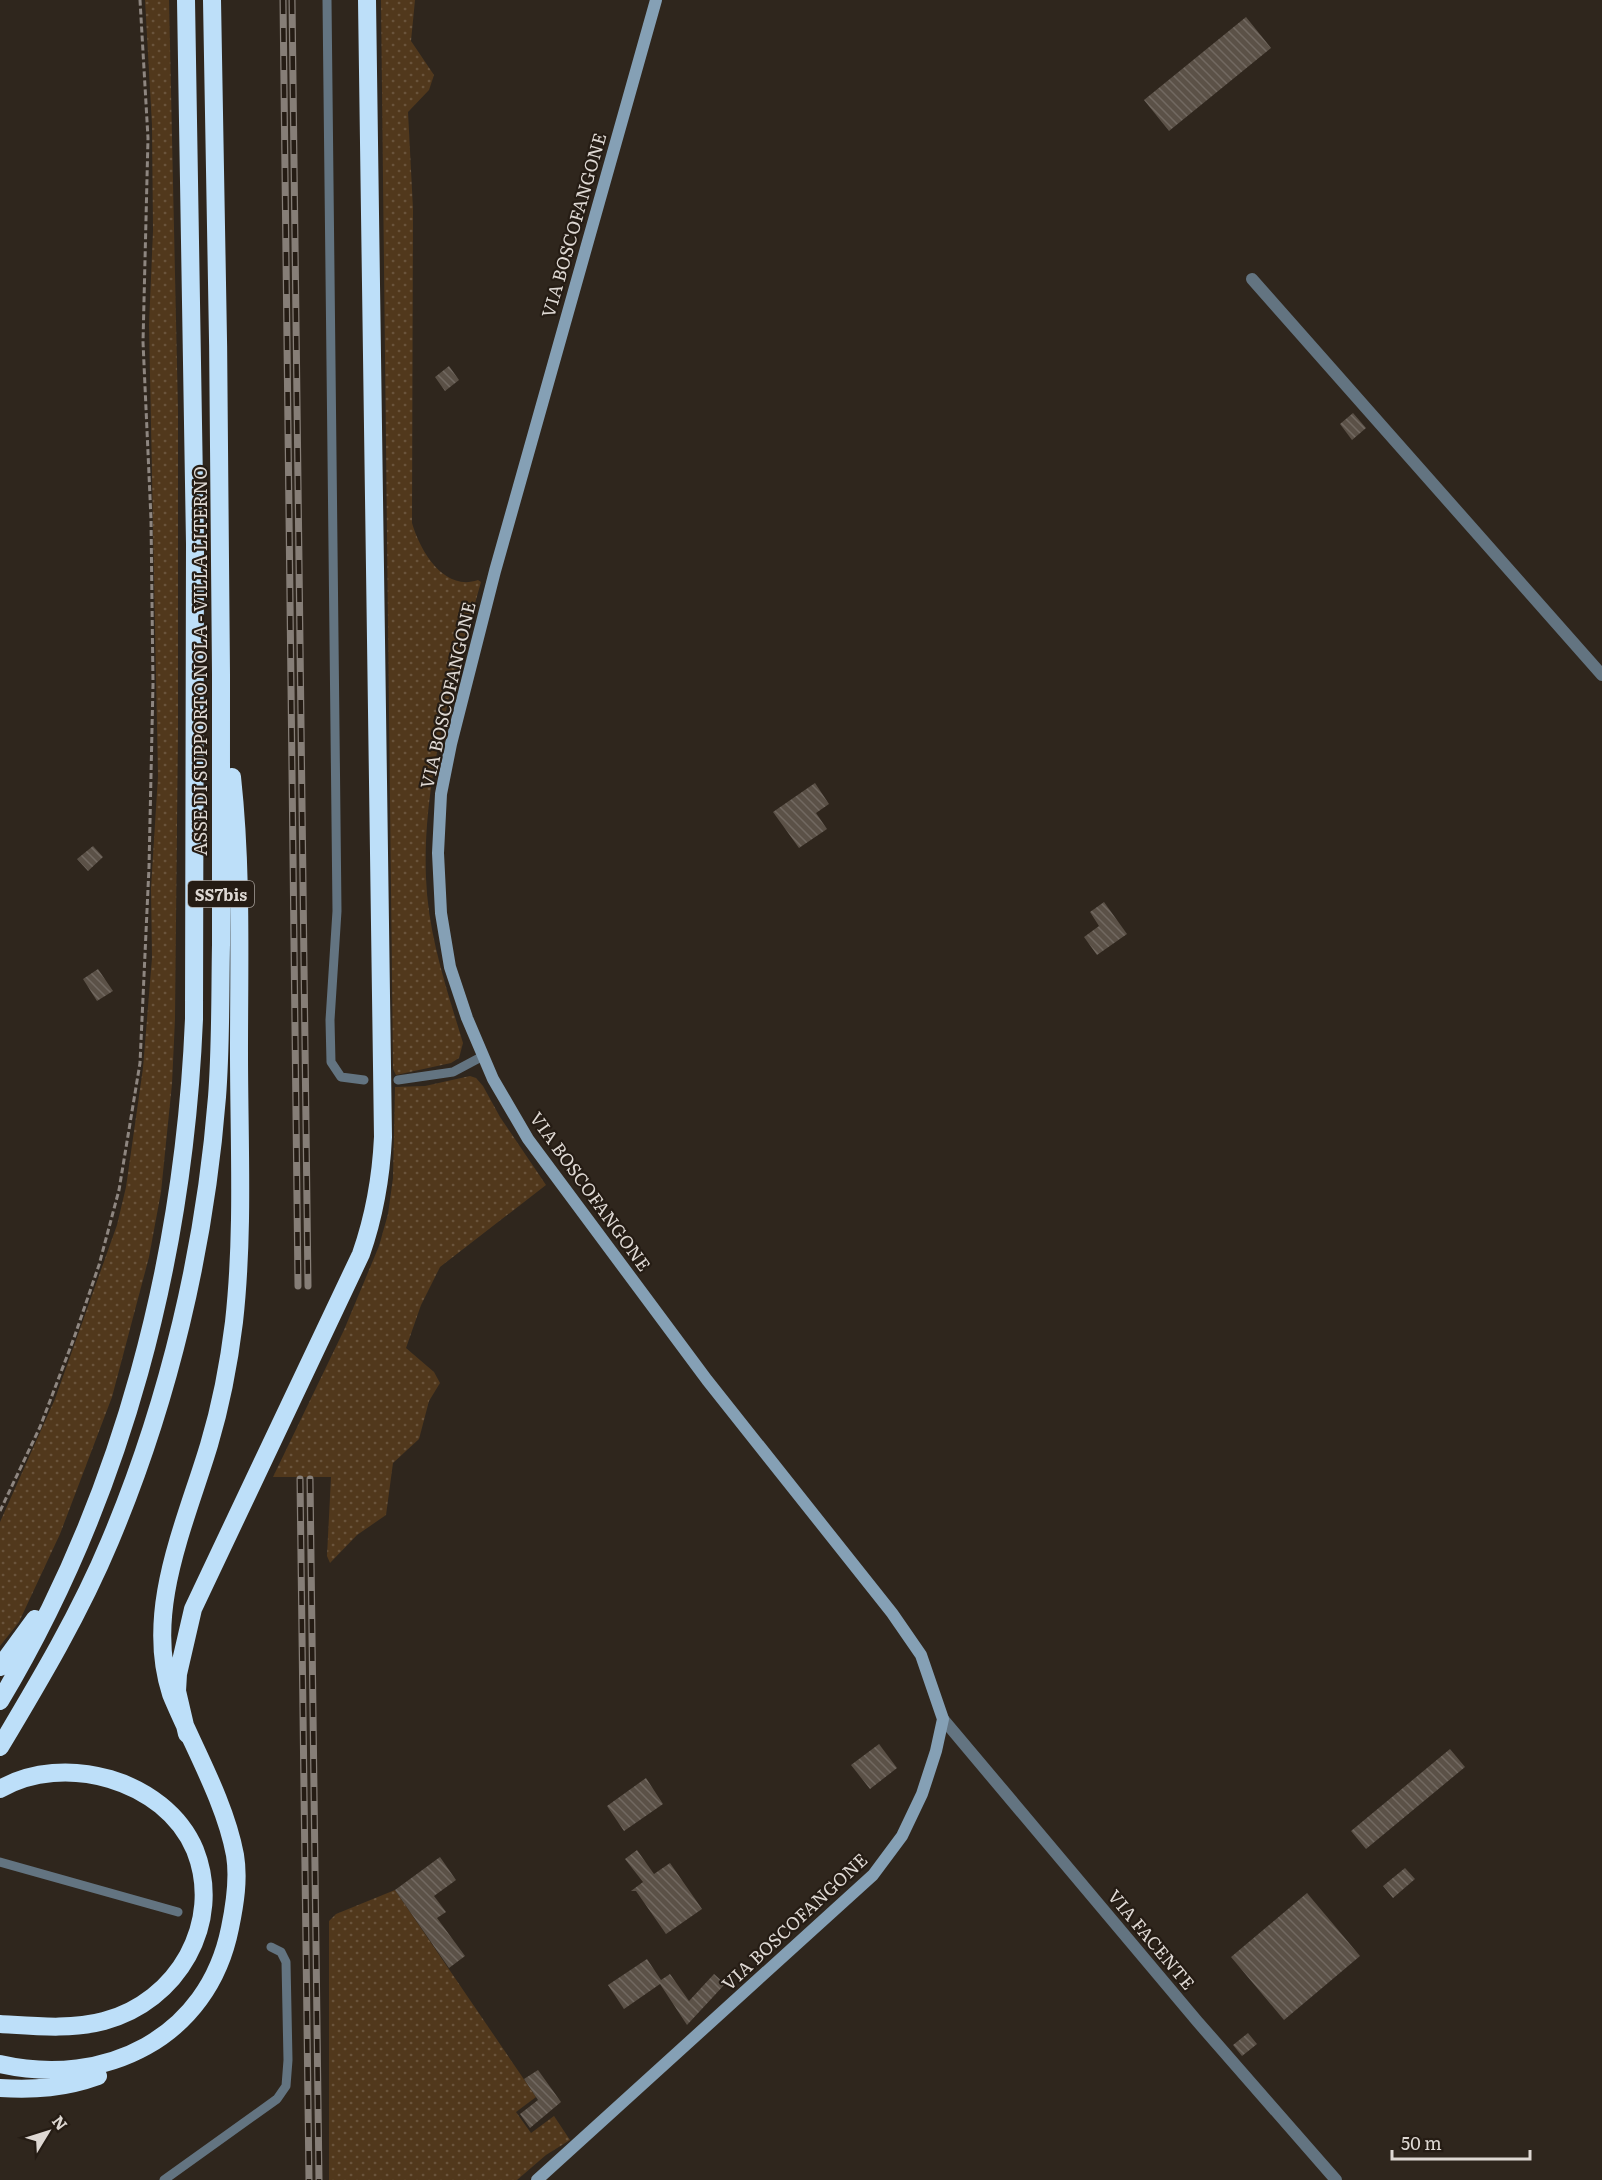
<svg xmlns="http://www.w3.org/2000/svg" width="1602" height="2180" viewBox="0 0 1602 2180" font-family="Literata,serif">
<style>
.grass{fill:url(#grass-dots)}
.building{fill:url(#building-back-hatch)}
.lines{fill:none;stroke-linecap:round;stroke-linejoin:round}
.path{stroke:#8e8680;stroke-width:3;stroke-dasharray:6 3;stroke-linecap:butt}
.lane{stroke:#637481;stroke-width:9}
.street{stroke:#637481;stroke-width:12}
.secondary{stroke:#85a0b5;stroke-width:12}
.highway{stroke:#bddff9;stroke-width:18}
.rail-casing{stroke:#867e77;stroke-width:7}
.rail{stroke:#251c14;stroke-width:4.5;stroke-dasharray:14;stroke-linecap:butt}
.labels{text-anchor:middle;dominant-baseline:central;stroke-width:4.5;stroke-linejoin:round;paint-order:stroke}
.shield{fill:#251c14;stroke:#a6a09a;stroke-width:1.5}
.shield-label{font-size:16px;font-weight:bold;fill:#ded8d3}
.street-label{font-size:18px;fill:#ded8d3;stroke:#251c14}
</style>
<defs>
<pattern id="grass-dots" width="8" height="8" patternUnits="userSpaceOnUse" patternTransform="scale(1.5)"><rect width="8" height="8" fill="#51381c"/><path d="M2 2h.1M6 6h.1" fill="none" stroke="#6a543c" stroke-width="1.8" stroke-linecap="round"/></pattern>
<pattern id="building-back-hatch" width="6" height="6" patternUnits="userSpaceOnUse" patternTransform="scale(1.5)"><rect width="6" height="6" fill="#5b5147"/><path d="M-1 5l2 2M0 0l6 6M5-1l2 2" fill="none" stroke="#726961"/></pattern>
</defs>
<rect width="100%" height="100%" fill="#2f261d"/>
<!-- grass -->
<path class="grass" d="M145 0H169L178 411V729L175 1019 172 1084 161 1192 149 1257 112 1397 60 1534 19 1622 0 1646V1522L55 1399 117 1225 126 1187 143 1068 152 958 151 888 158 776 149 325 153 231 152 125Z
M381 0H415L411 41 434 75 429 90 408 112 413 209 412 523C420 551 444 592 478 580L481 582C454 679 422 777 426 878 428 935 447 990 463 1043L459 1058 451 1063 396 1075 393 1069Z
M470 1076 476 1078 483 1086 500 1117 546 1185 440 1267 421 1305 406 1348 434 1372 440 1383 429 1401 419 1439 393 1463 386 1515 357 1535 330 1563 327 1556 331 1477H273L344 1330 379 1246 388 1214 393 1178 395 1087 425 1086Z
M395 1890 536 2097 516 2112 531 2133 554 2116 570 2140 546 2155 517 2180H329V1921L336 1914Z"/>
<!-- building -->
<path class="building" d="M1246 17 1271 48 1169 131 1144 100Z
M449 366 459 380 445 391 435 377Z
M1353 413 1366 428 1352 440 1340 424Z
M815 783 829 804 816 813 827 829 799 848 773 812Z
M93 846 103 857 88 871 77 859Z
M1104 902 1127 934 1097 955 1084 937 1099 926 1090 912Z
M98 969 113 991 97 1001 83 979Z
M879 1744 897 1768 870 1789 851 1765Z
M1450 1749 1465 1767 1366 1849 1351 1831Z
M646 1778 663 1804 624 1831 607 1806Z
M637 1850 654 1874 670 1863 702 1909 666 1934 636 1891H631L643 1882 625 1859Z
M440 1857 456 1880 434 1896 446 1912 437 1918 465 1956 449 1968 395 1890Z
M1405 1868 1415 1879 1393 1898 1383 1886Z
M1307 1893 1360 1956 1284 2020 1231 1957Z
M647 1959 661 1980 670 1974 689 2001 714 1974 725 1984 687 2025 660 1984 624 2009 608 1985Z
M1248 2033 1257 2044 1242 2056 1233 2045Z
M538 2070 561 2102 530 2128 520 2114 538 2100 524 2079Z"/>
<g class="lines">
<!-- path -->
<path class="path" d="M0 1511 40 1427 74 1338 99 1265 119 1190 140 1063 149 867 153 684 151 519 143 342 148 138 140 0"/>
<!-- lane -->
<path class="lane" d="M327 0 337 911 330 1020 331 1062 341 1077 364 1080
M398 1080 453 1072 483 1056
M0 1862 178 1912
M164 2180 277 2099 286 2086 288 2060 286 1962 281 1952 271 1947"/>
<!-- street -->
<path class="street" d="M1252 279 1602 675
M943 1719 1197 2021 1336 2180"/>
<!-- secondary -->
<path class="secondary" d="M537 2180 873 1875 902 1836 922 1794 936 1751 943 1719 921 1655 892 1613 707 1380 528 1139 493 1079 467 1018 450 967 441 913 438 853 441 794 451 744 495 571 656 0"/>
<!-- highway -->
<path class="highway" d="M0 1667 35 1619
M0 1701C123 1495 184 1258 194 1019L195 544 186 0
M187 1734 177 1691 178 1674 193 1609 361 1254C375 1214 381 1179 383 1137L367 0
M0 1747C40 1680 80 1613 110 1541 169 1401 205 1248 217 1097 221 1046 220 995 221 944 221 854 221 764 221 674 220 449 217 225 212 0
M0 1789C63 1752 165 1779 195 1850 224 1923 177 2002 104 2021 71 2030 34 2026 0 2024
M0 2064C105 2088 208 2038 230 1928 235 1904 239 1879 235 1855 225 1801 192 1745 171 1694 144 1611 185 1525 209 1445 221 1405 229 1363 234 1322 244 1232 239 1142 239 1052 239 960 242 868 232 777
M0 2088C35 2090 65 2088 98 2076"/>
<!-- rail casing -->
<g class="rail-casing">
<path id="rail" d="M283 0 298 1286
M292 0 308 1286
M300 1479 309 2180
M310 1479 319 2180"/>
</g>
<!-- rail -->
<use href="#rail" class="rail"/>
</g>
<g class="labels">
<!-- shield labels -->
<rect class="shield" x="188" y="881" width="66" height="26" rx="4.5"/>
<g class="shield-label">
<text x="221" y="894">SS7bis</text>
</g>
<!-- street labels -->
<g class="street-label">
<text transform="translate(573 225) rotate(-74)">VIA BOSCOFANGONE</text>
<text transform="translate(199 661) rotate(-90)">ASSE DI SUPPORTO NOLA - VILLA LITERNO</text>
<text transform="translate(447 695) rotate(-77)">VIA BOSCOFANGONE</text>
<text transform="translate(591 1191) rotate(54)">VIA BOSCOFANGONE</text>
<text transform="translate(794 1921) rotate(-43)">VIA BOSCOFANGONE</text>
<text transform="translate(1152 1939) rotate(50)">VIA FACENTE</text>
</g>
</g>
<!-- north arrow -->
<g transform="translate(48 2132) rotate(52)" stroke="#251c14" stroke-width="4.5" paint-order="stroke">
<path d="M0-4.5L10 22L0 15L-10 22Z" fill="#ded8d3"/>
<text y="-9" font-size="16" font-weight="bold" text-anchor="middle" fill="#ded8d3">N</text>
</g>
<!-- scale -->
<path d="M1392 2150v9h138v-9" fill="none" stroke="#ded8d3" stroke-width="3"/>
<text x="1401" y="2150" font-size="18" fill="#ded8d3" stroke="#251c14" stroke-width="4.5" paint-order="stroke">50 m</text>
</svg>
